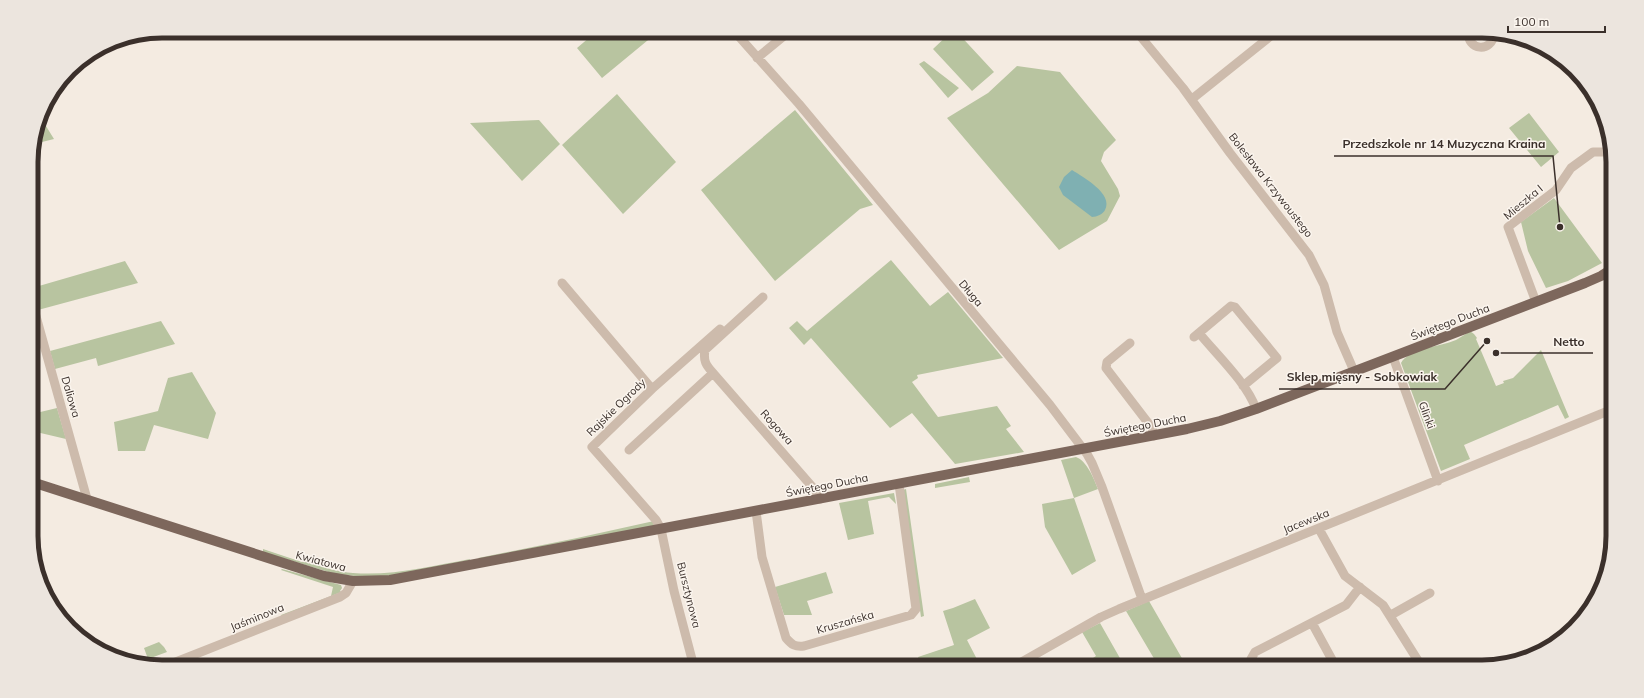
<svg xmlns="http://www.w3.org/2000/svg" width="1644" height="698" viewBox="0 0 1644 698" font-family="Mulish,sans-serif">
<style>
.green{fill:#b8c4a0}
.water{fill:#7fb0b2}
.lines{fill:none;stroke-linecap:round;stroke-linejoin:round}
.minor{stroke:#cdbbac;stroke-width:9}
.major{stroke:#7d675c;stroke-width:10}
.labels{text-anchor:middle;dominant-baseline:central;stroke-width:3;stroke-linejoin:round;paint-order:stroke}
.street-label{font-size:11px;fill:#3b302b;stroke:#fbf5ee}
.rim{fill:none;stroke:#3b302b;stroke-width:5}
.leader{fill:none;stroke:#3b302b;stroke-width:1.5}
.callout-dot{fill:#3b302b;stroke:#fbf5ee;stroke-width:1.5}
.callout-label{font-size:12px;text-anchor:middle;font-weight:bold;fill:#3b302b;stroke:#fbf5ee;stroke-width:3;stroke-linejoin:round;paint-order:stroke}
</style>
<rect width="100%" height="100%" fill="#f4ebe1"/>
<!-- green -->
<path class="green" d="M597 31H659L602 78 577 48Z
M952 31H956L994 72 972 91 933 49Z
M924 61 959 88 948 98 919 64Z
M1017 66 1060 72 1116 140 1104 152 1101 161 1118 189 1120 196 1107 221 1059 250 947 118 988 93Z
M617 94 676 162 623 214 562 145Z
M795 110 873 205 860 209 775 281 701 190Z
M1529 113 1559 152 1541 167 1509 128Z
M41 118 54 139 34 144Z
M539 120 560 144 522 181 470 123Z
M1554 198 1602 263 1568 281 1546 288 1528 251 1521 222Z
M891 260 930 306 948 292 1003 358 917 375 918 378 912 382 938 417 997 406 1011 426 1006 429 1024 452 955 464 912 413 890 428 811 338 804 345 789 328 797 321 807 331Z
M125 261 138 283 38 310 32 288Z
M161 321 175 344 98 366 96 358 55 369 50 351Z
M1470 331 1474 334 1477 338 1476 339 1496 386 1504 383 1503 381 1513 378 1541 350 1569 417 1565 419 1558 405 1464 445 1470 459 1441 471 1401 363C1408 349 1442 346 1456 340 1461 337 1466 334 1470 331Z
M192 372 216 413 208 439 154 425 145 451H118L114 422 158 411 168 378Z
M57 408 66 439 32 431V414Z
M1076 457C1087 461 1094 479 1098 489L1074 498 1096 561 1072 575 1045 527 1042 504 1074 498 1061 460Z
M969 477 970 482 935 488V484Z
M906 489 924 616 921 617 903 490Z
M894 493 896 504 889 497 868 501 874 534 848 540 839 503Z
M654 521 655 524 652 527 482 560 478 558 577 538Z
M263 549 302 562 306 560 308 563C323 567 338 572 353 573 393 576 432 566 470 559L468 564 374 578 335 574 263 552Z
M282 569 341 585 342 588 340 591 341 592 282 617 281 615 331 596 333 587 281 570Z
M826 572 833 593 807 601 812 615H784L775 587Z
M975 599 990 628 967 640 981 667H922L918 657 954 645 943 611 953 608Z
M1149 601 1187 667H1159L1126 611Z
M1100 623 1125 667H1090L1087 662 1096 656 1082 632Z
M159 642 164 647 167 652 148 659 144 648Z"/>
<!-- water -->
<path class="water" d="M1072 170C1083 177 1114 194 1105 210 1103 214 1097 217 1092 217L1063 195 1059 187 1064 177Z"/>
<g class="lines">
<!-- minor -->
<path class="minor" d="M734 31 799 104 1050 405 1087 454 1092 463 1102 487 1142 599
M1136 31 1183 88 1230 153 1309 255 1324 285 1337 332 1354 371
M1468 31C1467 51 1492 53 1494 34
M757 58 790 31
M1192 99 1277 31
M562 283 652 389
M32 302 87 499
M1536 302 1508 227 1556 190 1571 168 1593 152H1604L1612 148
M1199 333C1217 355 1247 383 1256 409
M1194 337 1231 306 1235 307 1277 358 1243 386
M1130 343 1107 362 1106 368 1152 428 1154 436
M1393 357 1438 481
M713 373C706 365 703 361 705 350L763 297
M629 450 713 373 815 490 820 499
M756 511 762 557 786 638C792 645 795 647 804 646L911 615 916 609 899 484
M1319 529 1345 576 1383 605 1422 667
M1391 615 1430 593
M1312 623 1336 667
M163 667 340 597 346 593 353 581
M694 667 674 591 661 529 656 520 592 447 652 389 720 329
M1013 667 1101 617 1119 609 1613 409
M1252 667 1251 659 1255 652 1346 605 1360 587"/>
<!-- major -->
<path class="major" d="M32 482 324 576 353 581 390 580 1187 429 1220 421 1256 409 1585 283 1601 276 1612 269"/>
</g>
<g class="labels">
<!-- street labels -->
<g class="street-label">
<text transform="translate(1271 185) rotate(52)">Bolesława Krzywoustego</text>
<text transform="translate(1523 202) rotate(-40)">Mieszka I</text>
<text transform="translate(971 293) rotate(50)">Długa</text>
<text transform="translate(1450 322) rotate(-21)">Świętego Ducha</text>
<text transform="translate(71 397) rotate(74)">Daliowa</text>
<text transform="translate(616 407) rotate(-44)">Rajskie Ogrody</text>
<text transform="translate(1427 415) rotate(70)">Glinki</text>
<text transform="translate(1145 425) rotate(-11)">Świętego Ducha</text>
<text transform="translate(777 427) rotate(48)">Rogowa</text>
<text transform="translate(827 485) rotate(-11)">Świętego Ducha</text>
<text transform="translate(1306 521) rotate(-22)">Jacewska</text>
<text transform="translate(321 561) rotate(15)">Kwiatowa</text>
<text transform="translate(689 595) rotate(76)">Bursztynowa</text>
<text transform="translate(257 617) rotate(-22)">Jaśminowa</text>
<text transform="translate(845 622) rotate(-16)">Kruszańska</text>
</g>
</g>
<!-- crop -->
<path d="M0 0H1644V698H0ZM162 38H1482A124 124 0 0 1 1606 162V536A124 124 0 0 1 1482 660H162A124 124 0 0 1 38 536V162A124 124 0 0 1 162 38Z" fill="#ece5de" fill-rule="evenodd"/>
<path class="rim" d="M162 38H1482A124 124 0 0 1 1606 162V536A124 124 0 0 1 1482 660H162A124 124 0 0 1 38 536V162A124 124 0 0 1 162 38Z"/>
<!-- callouts -->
<path class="leader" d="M1560 227L1553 156H1334M1496 353L1546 353H1593M1487 341L1445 389H1279"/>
<g class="callout-dot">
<circle cx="1560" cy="227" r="4"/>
<circle cx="1496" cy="353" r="4"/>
<circle cx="1487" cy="341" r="4"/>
</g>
<g class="callout-label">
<text x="1444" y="148">Przedszkole nr 14 Muzyczna Kraina</text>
<text x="1569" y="346">Netto</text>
<text x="1362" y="381">Sklep mięsny - Sobkowiak</text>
</g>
<!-- scale -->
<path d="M1508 26v6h97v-6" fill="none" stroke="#3b302b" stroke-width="2"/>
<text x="1514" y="26" font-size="12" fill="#3b302b" stroke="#fbf5ee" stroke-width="3" paint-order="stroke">100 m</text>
</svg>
